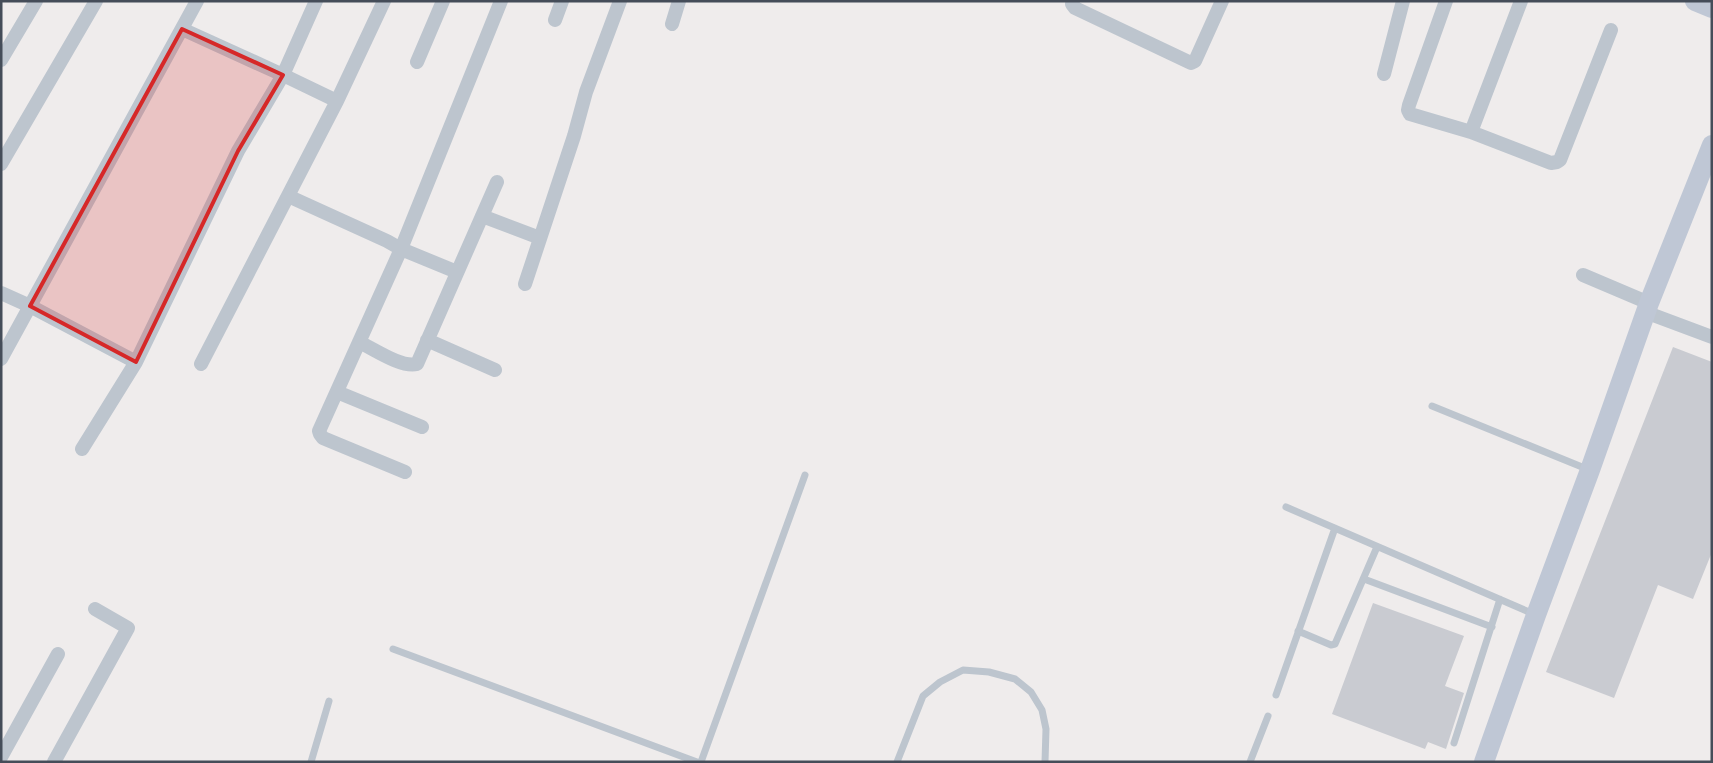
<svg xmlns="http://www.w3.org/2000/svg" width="1713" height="763" viewBox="0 0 1713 763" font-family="Inter,sans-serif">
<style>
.building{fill:#c9cbd1}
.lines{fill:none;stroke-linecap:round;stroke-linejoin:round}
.lane{stroke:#bdc5ce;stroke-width:7}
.street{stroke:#bdc5ce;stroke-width:14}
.secondary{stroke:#bfc7d5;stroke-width:20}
.marked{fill:#d62828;fill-opacity:0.2;stroke:#d62828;stroke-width:4;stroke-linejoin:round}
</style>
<rect width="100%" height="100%" fill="#efecec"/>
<!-- building -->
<path class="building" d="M1673 347 1712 362V552L1693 599 1658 585 1614 698 1546 672Z
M1373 603 1464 636 1445 686 1464 693 1446 749 1428 742 1425 749 1332 714Z"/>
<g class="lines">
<!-- lane -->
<path class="lane" d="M1432 406 1587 469
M1286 507 1536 615
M1364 579 1492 627
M1298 631 1331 645 1335 644 1377 547
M393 649 697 762
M1276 695 1335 528
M1454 743 1500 599
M311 762 329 701
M701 762 805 475
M897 762 923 696 940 682 963 670 989 672 1015 679 1031 692 1042 710 1046 729 1045 762
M1250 762 1268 716"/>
<!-- street -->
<path class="street" d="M1073 1 1072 4 1075 8 1191 63 1195 61 1222 1
M1446 1 1409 105 1408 110 1410 114 1471 132 1551 163 1557 162 1560 160 1611 30
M555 20 562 1
M672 24 679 1
M182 29 283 75 337 101 201 364
M1 60 36 1
M417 62 443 1
M1384 74 1403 1
M337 101 384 1
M1471 132 1521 1
M1 164 96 1
M288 196 387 241 401 249 319 431 320 434 323 438 405 472
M482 216 540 238
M457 272 401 249 501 1
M1583 275 1649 303
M525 284 574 136 586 92 620 1
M1 293 30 306 136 362 238 151 283 75 316 1
M1645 312 1712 337
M427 340 495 370
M359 342C374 349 401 368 417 364L497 182
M1 359 197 1
M337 392 422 427
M82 449 136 362
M1 757 58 654
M54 762 128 628 95 609"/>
<!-- secondary -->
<path class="secondary" d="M1695 1 1712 8
M1484 762 1536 615 1590 470 1649 303 1712 145"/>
</g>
<!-- marked area -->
<path class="marked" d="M182 29 283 75 238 151 136 362 30 306Z"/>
<!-- border -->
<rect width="1713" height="763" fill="none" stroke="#454d59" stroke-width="5"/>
</svg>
